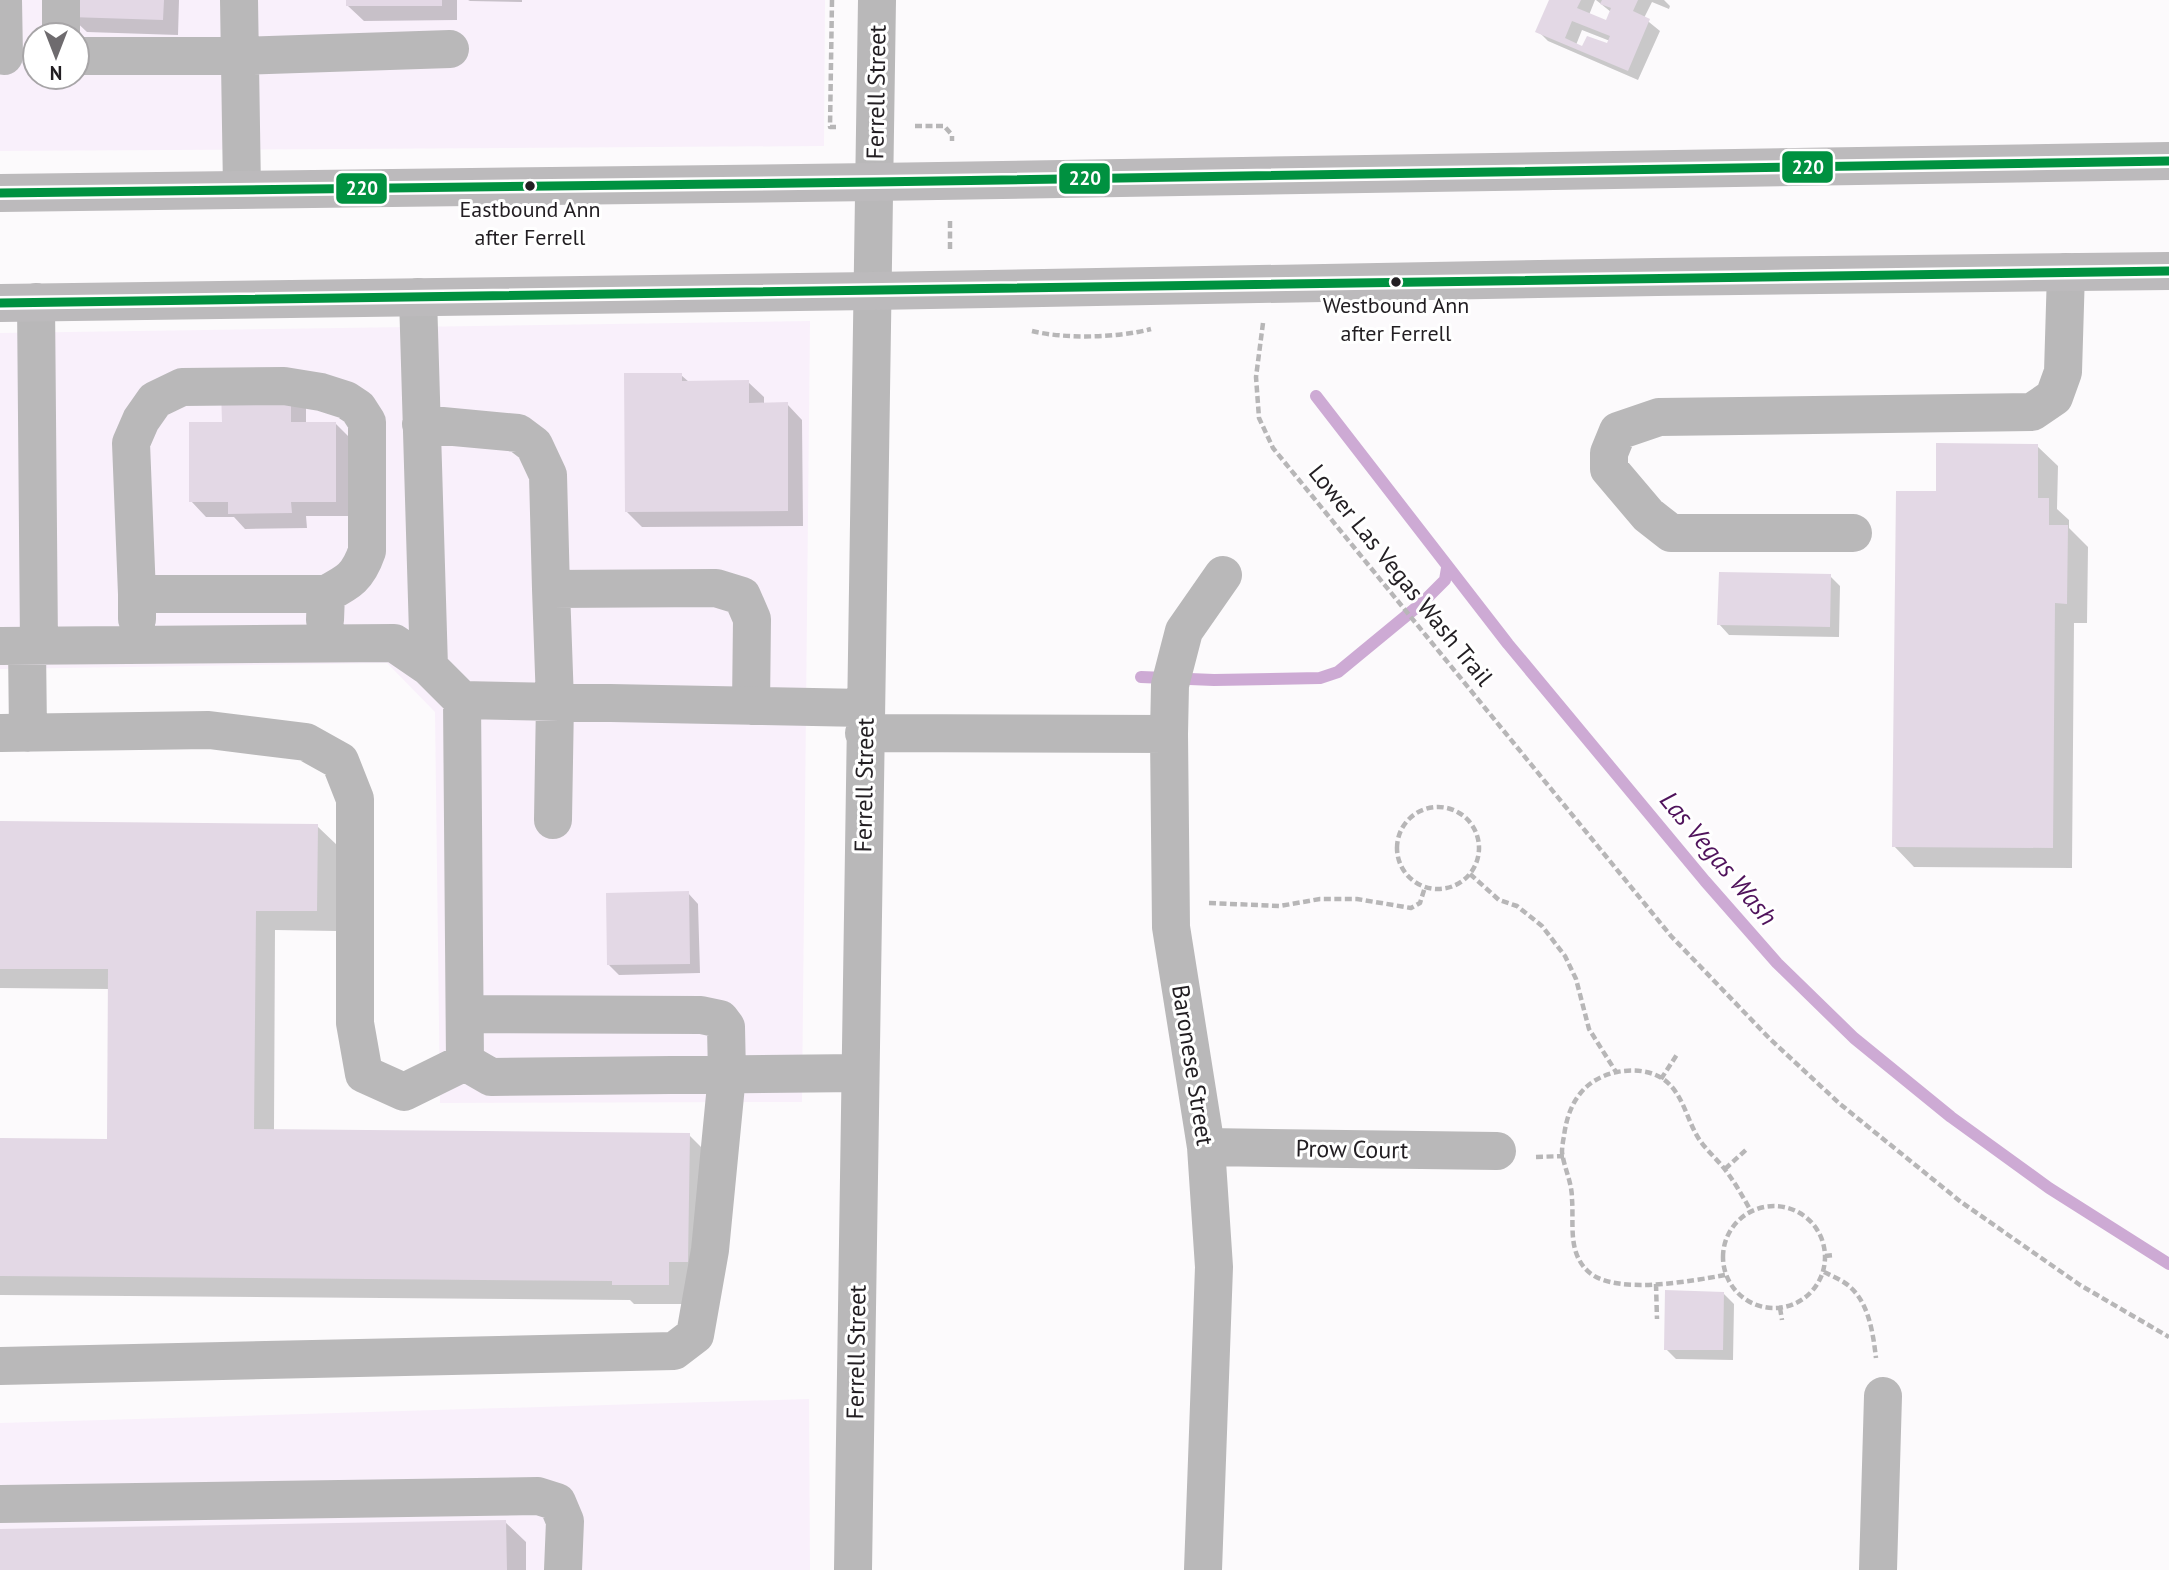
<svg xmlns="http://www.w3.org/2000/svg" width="2169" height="1570" viewBox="0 0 2169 1570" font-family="'PT Sans',sans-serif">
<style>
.built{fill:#f9f0fb;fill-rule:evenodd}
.shadow{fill:#0003;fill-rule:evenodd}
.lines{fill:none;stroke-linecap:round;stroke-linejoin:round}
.stream{stroke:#cdaad4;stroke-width:12}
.building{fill:#e3d8e5;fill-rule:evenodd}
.path{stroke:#b7b6b7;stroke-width:4.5;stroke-dasharray:7 3.5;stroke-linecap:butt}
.minor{stroke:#b9b8b9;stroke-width:38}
.major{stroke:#bcbabc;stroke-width:38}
.bus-1-casing{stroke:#fff;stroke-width:14}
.bus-1{stroke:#009140;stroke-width:9}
.bus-dot{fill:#221e22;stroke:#fff;stroke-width:2.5}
.labels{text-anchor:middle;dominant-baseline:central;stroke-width:6;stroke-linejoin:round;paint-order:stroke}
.bus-label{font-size:22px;fill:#221e22;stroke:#fff}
.street-label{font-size:24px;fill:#221e22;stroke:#fff}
.water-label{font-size:26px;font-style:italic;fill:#4f125b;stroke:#fff}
.line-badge{stroke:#fff;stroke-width:2.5}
.badge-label{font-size:19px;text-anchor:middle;font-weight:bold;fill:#fff}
</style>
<rect width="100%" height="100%" fill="#fcfafc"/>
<!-- built -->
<path class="built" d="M0 0H825L824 146 0 151ZM35 35H77V77H35Z
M810 321 802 1102 440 1103 435 712 387 663 0 669V333Z
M809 1399 810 1570H0V1423Z"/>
<!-- shadow -->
<path class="shadow" d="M72 0H179L178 35 87 32 71 17Z
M348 0H457V20L364 21 348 6Z
M468 0H522V2L470 1Z
M1551 0H1595L1589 15 1607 22 1611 12 1596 0H1664L1670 6 1669 9 1652 2 1644 18 1660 31 1638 80 1548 41 1538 31ZM1582 30 1610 41 1608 45 1583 48 1576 45Z
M681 375 689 382H748L764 397V405L787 404 802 420 803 526 642 527 627 512Z
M223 393 306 408V423H335L351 439V516H306L307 528 245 529 234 517H206L191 501 224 424Z
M2037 446 2058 466 2057 509 2069 520V528L2088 547 2087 623H2074L2072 868 1914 867 1894 846 1938 492Z
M1830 576 1840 586 1839 637 1729 635 1719 624Z
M0 823 317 826 338 846 337 931 275 930 274 1131 689 1135 709 1155 688 1304H634L630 1300 0 1295V1140L108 1141 110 989 0 988Z
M688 893 698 904 700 973 619 975 609 965Z
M1723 1293 1734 1304 1733 1360 1676 1359 1666 1349Z
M505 1522 526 1542V1570H0V1531Z"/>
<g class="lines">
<!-- stream -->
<path class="stream" d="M1316 396 1508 644 1705 881 1777 963 1854 1038 1951 1117 2049 1188 2169 1264
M1141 677 1214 680 1320 678 1338 672 1423 602 1445 580 1447 568"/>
</g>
<!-- building -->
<path class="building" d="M70 0H164L163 20 70 17Z
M346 0H442V6H346Z
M1549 0H1581L1577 8 1606 20 1611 8 1600 4 1602 0H1638L1633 11 1650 19 1628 71 1535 32ZM1572 21 1610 36 1607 43 1587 36 1582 46 1565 38Z
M624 373H682V381L749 380V403L788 402V511L625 512Z
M221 391H291V422H336V502H291L292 513 228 514V502H189V422H222Z
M1936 443 2038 444V498H2049V525H2068L2067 604 2055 603 2053 848 1892 847 1896 491H1936Z
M1719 572 1831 574 1830 627 1717 625Z
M0 821 318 824 317 911H256L254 1129 690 1133 688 1262H669V1285H612V1281L0 1276V1138L107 1139 108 969H0Z
M689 891 690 964 607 965 606 893Z
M1665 1290 1724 1292 1723 1350H1664Z
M506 1520 507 1570H0V1529Z"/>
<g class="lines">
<!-- path -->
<path class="path" d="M832 0 830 127H836
M915 126H944L952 135V141
M950 249V219
M1263 323 1256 377 1259 418 1273 448 1671 936 1770 1039 1840 1104 1961 1202 2080 1285 2169 1337
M1032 331C1064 339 1118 338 1151 329
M1397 848a41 41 0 1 1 82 0a41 41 0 1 1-82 0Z
M1470 874 1499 900 1517 906 1542 926 1565 956 1576 979 1589 1029 1616 1072
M1209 903 1280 906 1320 899H1357L1411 908 1420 903 1425 887
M1661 1079 1678 1053
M1536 1157 1564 1156
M1725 1169 1748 1148
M1723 1257a51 51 0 1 1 102 0a51 51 0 1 1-102 0Z
M1825 1256 1834 1255
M1824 1272C1832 1276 1842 1280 1849 1286 1869 1303 1873 1333 1876 1358
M1725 1275C1692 1281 1617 1295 1590 1273 1567 1254 1574 1225 1572 1199 1572 1182 1564 1168 1562 1152 1562 1147 1563 1141 1564 1136 1568 1104 1583 1079 1617 1072 1632 1069 1650 1070 1663 1079 1684 1093 1687 1123 1701 1142 1710 1154 1721 1163 1729 1175 1737 1186 1744 1199 1751 1211
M1656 1284 1657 1319
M1780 1308 1782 1320"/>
<!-- minor -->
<path class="minor" d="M3 0 4 56
M239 0 242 189
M61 35V0
M77 56H239L450 49
M418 297 429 667
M36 302 39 646
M421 424 518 433 534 445 548 475 551 589 716 588 742 596 752 619 751 706
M1853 533H1671L1648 515 1609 469V453L1618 431 1659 417 2032 412 2054 397 2063 372 2066 272
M551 589 555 702 553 820
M137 594 131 443 141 420 155 400 182 387 284 386 321 392 346 400 358 408 367 422V551C358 577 349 582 326 594
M137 619V594H326L325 620
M0 646 394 643 429 667 462 700 864 708
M27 646 28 733
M462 700 465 1062 491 1077 860 1073
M0 733 209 730 306 742 340 761 355 799V1023L364 1074 404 1092 465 1062
M864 733 1169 734
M1206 1147 1497 1151
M0 1366 674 1351 695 1335 710 1250 727 1075 726 1027 720 1019 701 1015 465 1014
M0 1504 538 1496 557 1502 565 1521 563 1570
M853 1570 877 0
M1203 1570 1214 1267 1206 1147 1171 927 1169 734 1170 685 1184 631 1223 575
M1878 1570 1883 1396"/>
<!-- major -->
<path class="major" d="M0 193 874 182 2169 161
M0 303 872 291 1657 277 2169 271"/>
<!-- bus-1 casing -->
<g class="bus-1-casing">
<path id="bus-1" d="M0 193 874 182 2169 161
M0 303 2169 271"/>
</g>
<!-- bus-1 -->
<use href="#bus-1" class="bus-1"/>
</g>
<!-- markers -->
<g class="bus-dot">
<circle cx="530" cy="186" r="6"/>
<circle cx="1396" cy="282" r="6"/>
</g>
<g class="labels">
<!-- bus labels -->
<g class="bus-label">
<text x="530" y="209">Eastbound Ann<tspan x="530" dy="28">after Ferrell</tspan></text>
<text x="1396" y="305">Westbound Ann<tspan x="1396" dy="28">after Ferrell</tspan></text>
</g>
<!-- street labels -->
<g class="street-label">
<text transform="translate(876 92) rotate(-89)">Ferrell Street</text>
<text transform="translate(1401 575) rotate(51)">Lower Las Vegas Wash Trail</text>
<text transform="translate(864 785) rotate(-89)">Ferrell Street</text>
<text transform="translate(1193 1065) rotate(81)">Baronese Street</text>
<text transform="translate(1352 1149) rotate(1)">Prow Court</text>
<text transform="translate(856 1352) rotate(-89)">Ferrell Street</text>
</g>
<!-- water labels -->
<g class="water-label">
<text transform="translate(1719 858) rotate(50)">Las Vegas Wash</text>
</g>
</g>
<g class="line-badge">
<rect x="1781" y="150" width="53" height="34" rx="7" fill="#009140"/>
<rect x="1058" y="162" width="53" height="33" rx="7" fill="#009140"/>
<rect x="335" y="172" width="53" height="33" rx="7" fill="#009140"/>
</g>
<g class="badge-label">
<text x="1808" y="174">220</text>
<text x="1085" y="185">220</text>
<text x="362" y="195">220</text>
</g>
<!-- north arrow -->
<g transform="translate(56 56) rotate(180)"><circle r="33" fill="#ffffff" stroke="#a7a5a7" stroke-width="2"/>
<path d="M0-5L12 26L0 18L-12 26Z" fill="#6e6b6e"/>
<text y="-10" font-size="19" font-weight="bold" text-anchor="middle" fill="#221e22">N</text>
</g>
</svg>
